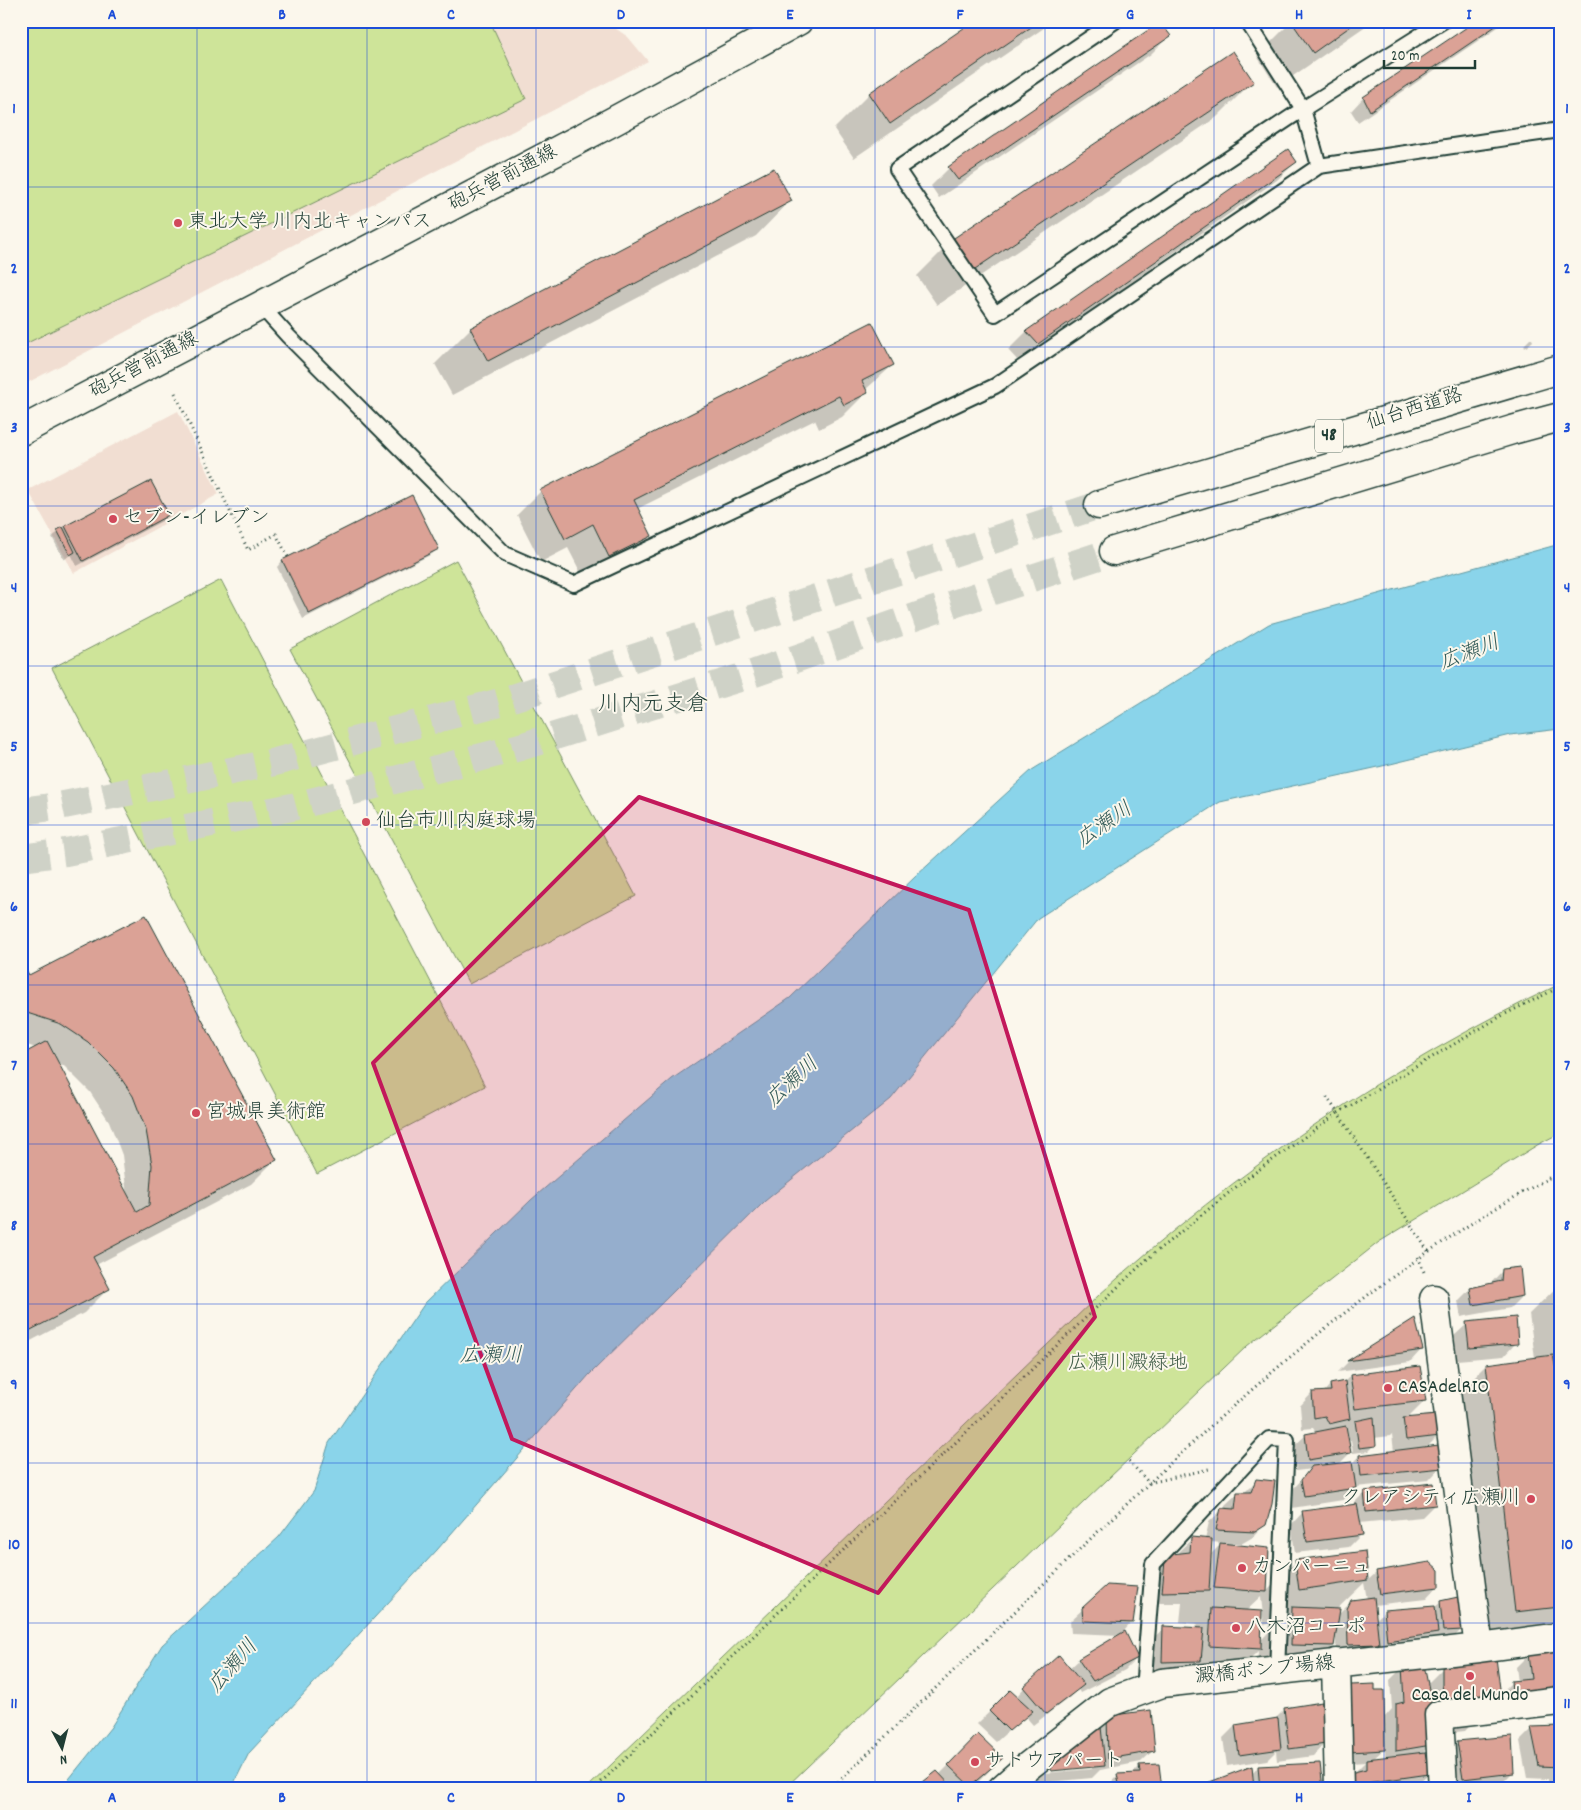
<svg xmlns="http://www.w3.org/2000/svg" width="1581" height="1810" viewBox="0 0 1581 1810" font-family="Dekko,'Klee One',sans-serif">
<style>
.built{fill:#f1ded2}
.green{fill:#cee499;stroke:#769066}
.water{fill:#8ad4ea;stroke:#5f98a1}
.shadow{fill:#0003;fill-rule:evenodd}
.building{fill:#dba296;stroke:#1f3d34}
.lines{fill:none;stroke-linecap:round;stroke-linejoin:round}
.motorway-tunnel{stroke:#cfd2c7;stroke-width:28;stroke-dasharray:28 14;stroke-linecap:butt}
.service-casing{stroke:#1f3d34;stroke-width:18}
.minor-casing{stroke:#1f3d34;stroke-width:31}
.tertiary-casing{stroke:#1f3d34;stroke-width:31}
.motorway-casing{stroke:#1f3d34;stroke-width:31}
.path{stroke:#1f3d34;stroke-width:3;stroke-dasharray:1 4;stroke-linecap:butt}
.service{stroke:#fbf7ec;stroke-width:14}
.minor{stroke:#fbf7ec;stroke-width:28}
.tertiary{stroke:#fbf7ec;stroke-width:28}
.motorway{stroke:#fbf7ec;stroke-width:28}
.marked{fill:#c2185b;fill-opacity:0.2;stroke:#c2185b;stroke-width:4;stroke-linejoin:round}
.grid{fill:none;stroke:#1d4ed8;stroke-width:1;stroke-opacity:0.55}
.poi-dot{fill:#d1495b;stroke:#fbf7ec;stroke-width:2}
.labels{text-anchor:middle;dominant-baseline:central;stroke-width:4;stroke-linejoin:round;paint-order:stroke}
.shield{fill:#fbf7ec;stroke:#61756b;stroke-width:1}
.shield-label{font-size:19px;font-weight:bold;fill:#1f3d34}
.street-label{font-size:20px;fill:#1f3d34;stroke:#fbf7ec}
.poi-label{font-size:20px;fill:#1f3d34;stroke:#fbf7ec;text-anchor:start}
.park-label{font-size:20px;fill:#425e48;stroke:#fbf7ec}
.water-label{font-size:21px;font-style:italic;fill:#345b58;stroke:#fbf7ec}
.quarter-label{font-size:22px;fill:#1f3d34;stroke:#fbf7ec}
.neatline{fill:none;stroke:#1d4ed8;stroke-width:2}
.grid-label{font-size:16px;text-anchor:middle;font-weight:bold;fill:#1d4ed8}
</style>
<rect width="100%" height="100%" fill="#fbf7ec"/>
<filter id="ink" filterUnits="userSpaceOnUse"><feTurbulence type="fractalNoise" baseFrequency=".02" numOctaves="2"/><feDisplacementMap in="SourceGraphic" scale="10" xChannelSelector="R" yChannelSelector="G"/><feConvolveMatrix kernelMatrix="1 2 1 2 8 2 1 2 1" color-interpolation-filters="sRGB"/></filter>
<g filter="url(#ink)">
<!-- built -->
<path class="built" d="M21 21H605L628 37 648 61 21 386Z
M178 411 219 494 74 573 28 490Z"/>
<!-- green -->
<path class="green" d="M21 21H490L526 99 21 346Z
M456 560 636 896 469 984 290 649Z
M221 580 485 1086 317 1174 52 668Z
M1560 984V1133L1539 1144 1379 1242 1247 1346 784 1789H586L1099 1295C1237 1170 1391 1064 1560 984Z"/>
<!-- water -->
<path class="water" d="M1560 544V729L1510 735 1374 768 1220 802 1038 918 891 1099 765 1201 589 1375 437 1550 249 1753 231 1789H61L111 1727 162 1645 279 1537 314 1491 329 1443 425 1303 531 1200 672 1079 790 998 916 876 1032 770 1269 624Z"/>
<!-- shadow -->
<path class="shadow" d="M976 21H1054L854 158 834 129 869 94Z
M1292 21H1373L1277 87 1257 56Z
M1478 21H1507L1358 122 1351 111 1363 98Z
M1169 36 1151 54 939 198 931 186 949 168Z
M1252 82 1217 117 937 305 917 276 952 241Z
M1287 151 1296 162 1277 180 1019 362 1008 350 1026 332Z
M790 201 756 236 452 395 435 364 470 329Z
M1530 339H1532L1533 341 1525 348 1524 345Z
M893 365 865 390 866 393 842 417 819 429 815 420 637 509 651 536 626 560 585 581 568 548 541 562 517 515 541 491Z
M411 497 437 549 432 554 303 619 277 567 282 561Z
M168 515 162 521 77 566 71 554 64 560 52 537 65 527Z
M21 962 28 977 275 1160 251 1184 96 1265 108 1289 84 1313 21 1346V1056L36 1048 21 1043ZM56 1061 64 1066 90 1092 109 1121 122 1155 127 1196Z
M1503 1270 1522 1296 1510 1308 1461 1317 1458 1301 1470 1289 1490 1284Z
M1560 1284V1626L1481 1646 1451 1400 1486 1365 1535 1358 1529 1314Z
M1415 1320 1422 1349 1410 1362 1338 1372 1348 1362Z
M1467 1324 1516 1343 1504 1356 1457 1360 1454 1336Z
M1419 1367 1425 1401 1407 1419 1439 1435 1426 1448 1441 1467 1429 1480 1355 1487 1343 1500 1292 1508 1289 1493 1312 1469 1296 1471 1293 1447 1306 1435 1316 1433 1313 1428 1302 1429 1300 1406 1312 1393H1323L1330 1385 1343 1383 1350 1376ZM1392 1434 1394 1452 1359 1456 1352 1463 1338 1465 1350 1453 1347 1441 1351 1440 1353 1453 1369 1451 1375 1445 1374 1438 1390 1436Z
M1257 1480 1265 1524 1253 1537 1241 1544 1232 1543V1546L1266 1592 1296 1562 1364 1552 1367 1581 1377 1572 1438 1586 1426 1599 1374 1605 1376 1620 1384 1611 1435 1607 1441 1602 1462 1629 1450 1641 1431 1643V1639L1425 1645 1336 1657V1639H1334L1333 1646 1298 1681 1257 1679 1258 1651 1224 1684 1151 1674V1640L1164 1628 1193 1629 1198 1624 1180 1622 1182 1603H1151L1153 1574 1172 1555 1179 1554V1551L1192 1539 1205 1540 1209 1522 1222 1510H1225V1505L1238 1493H1244ZM1211 1542 1222 1543 1210 1555ZM1364 1583 1367 1599 1352 1601 1338 1615 1336 1610ZM1261 1597 1264 1625 1279 1622 1260 1641 1246 1611Z
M1364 1493 1434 1505 1422 1517 1359 1523 1361 1535 1349 1547 1295 1553 1291 1525 1303 1512 1352 1505Z
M1083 1609 1132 1622 1124 1631 1137 1658 1125 1670 1080 1693 1078 1689 1070 1697 1033 1725 1025 1716 996 1742 977 1724 1010 1692 1016 1697 1024 1688 1069 1669 1079 1660 1121 1635 1071 1633 1070 1621Z
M1528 1655 1560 1703 1499 1696 1465 1731 1429 1735 1430 1745 1421 1754 1428 1774 1415 1786 1413 1787V1789H1338L1365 1762 1337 1764 1340 1699 1352 1687 1373 1692 1383 1719 1392 1709 1390 1680 1402 1668 1427 1684 1443 1668 1500 1694 1512 1682H1518L1516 1667ZM1385 1748V1758L1373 1759Z
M1285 1709 1325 1743 1313 1756 1277 1761 1276 1751 1267 1760 1227 1766 1223 1738 1235 1726 1273 1721Z
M1108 1718 1154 1750 1141 1762 1100 1770 1092 1778 1038 1783 1035 1775ZM1092 1766V1769L1045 1773 1044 1770Z
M1560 1727V1789H1548V1779L1527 1778 1520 1741 1532 1729Z
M978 1736 1002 1758 971 1789H916L939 1775Z
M1458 1742 1513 1772 1501 1784 1466 1789H1451L1446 1754Z
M1140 1766 1161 1789H1105L1117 1776 1131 1775Z
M1258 1767 1322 1789H1191L1252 1774Z"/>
<!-- building -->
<path class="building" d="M974 21H1040L890 124 869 93Z
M1291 21H1358L1313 53Z
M1476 21H1503L1370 111 1363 97Z
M1160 22 1171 36 958 180 948 167Z
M1233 51 1254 82 972 271 951 240Z
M1288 149 1297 162 1038 344 1026 331Z
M774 168 792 201 488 361 470 328Z
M872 322 894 365 862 381 868 393 844 405 839 396 634 500 652 536 609 557 593 524 565 539 540 490Z
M151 481 169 515 83 561 65 526Z
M412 495 439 549 309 614 282 560Z
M63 527 75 552 70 555 57 530Z
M146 915 277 1160 93 1257 110 1289 21 1335V1055L47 1041 137 1212 149 1205 152 1165 146 1130 133 1096 114 1068 88 1042 61 1024 21 1011V960L29 975Z
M1520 1267 1523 1296 1473 1305 1470 1288 1501 1281 1502 1269Z
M1516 1317 1518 1344 1469 1348 1466 1322Z
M1415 1318 1423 1350 1347 1361Z
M1553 1355 1560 1390V1607L1515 1612 1486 1364Z
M1420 1366 1426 1401 1355 1409 1350 1375Z
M1345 1381 1350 1419 1329 1424 1325 1416 1314 1418 1312 1392 1331 1391 1330 1384Z
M1437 1415 1440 1436 1406 1440 1403 1418Z
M1374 1417 1376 1446 1359 1448 1355 1421Z
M1346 1426 1351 1453 1308 1460 1305 1434Z
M1439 1445 1443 1468 1361 1476 1359 1455Z
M1352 1462 1356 1488 1304 1496 1301 1480 1312 1466Z
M1256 1479 1275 1481 1272 1504 1266 1525 1255 1532 1216 1530 1221 1508 1235 1509 1237 1492H1251Z
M1433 1483 1436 1505 1366 1512 1364 1491Z
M1357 1504 1363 1535 1307 1542 1302 1511Z
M1191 1537 1212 1539 1209 1591 1162 1592 1165 1561 1172 1554 1190 1552Z
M1220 1543 1269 1548 1267 1592 1214 1588Z
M1365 1551 1368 1580 1299 1590 1295 1560Z
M1430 1562 1439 1570V1587L1380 1594 1376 1571Z
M1107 1585 1138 1587 1133 1623 1083 1621 1082 1608Z
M1374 1597 1379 1644 1348 1645 1347 1609 1351 1600Z
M1458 1597 1463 1630 1443 1631 1440 1601Z
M1435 1606 1438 1633 1387 1641 1384 1610Z
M1292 1607 1340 1609 1334 1646 1291 1645Z
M1211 1608 1262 1611 1261 1649 1209 1646Z
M1163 1626 1204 1628 1201 1661 1162 1662Z
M1125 1631 1138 1658 1093 1681 1078 1659Z
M1560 1650V1693L1513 1700 1511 1681 1531 1679 1528 1654Z
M1059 1655 1084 1685 1046 1714 1023 1687Z
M1496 1658 1501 1696 1445 1702 1442 1685V1667Z
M1424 1665 1433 1709 1426 1710 1431 1745 1396 1751V1704L1404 1702 1402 1666Z
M1375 1684V1690H1384L1385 1750 1349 1752 1351 1685Z
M1010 1690 1033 1711 1009 1731 989 1711Z
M1322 1702 1326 1744 1289 1749 1284 1708Z
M1151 1710 1155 1751 1108 1759 1107 1716Z
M1278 1718 1281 1749 1239 1755 1235 1725Z
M1560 1726V1771V1767L1539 1766 1531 1727Z
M1101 1727 1105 1766 1051 1771 1046 1762 1088 1733Z
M978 1734 1003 1758 970 1786 948 1765Z
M1512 1736 1514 1773 1463 1779 1457 1741Z
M1425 1752 1429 1774 1352 1785 1350 1773 1366 1769V1759Z
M1320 1763 1323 1789H1260L1258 1766Z
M1159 1764 1162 1789H1120L1117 1774 1140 1773 1139 1765Z
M1252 1766 1254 1789H1191V1787L1207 1783Z
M937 1771 954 1789H914Z
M1413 1782 1414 1789H1376L1375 1783Z"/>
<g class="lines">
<!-- motorway-tunnel -->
<path class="motorway-tunnel" d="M21 811 59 806 275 762 500 702 1099 505
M21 858 66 852 292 807 520 747 752 674 932 611 1114 551"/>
<!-- service casing -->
<g class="service-casing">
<path id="service" d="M1115 21 897 169 995 314 1303 109 1443 21
M1247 21 1303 109 1319 166
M260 305 288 336 505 554 574 584 995 386 1319 166 1560 130
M1143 1690 1153 1564 1269 1439 1287 1440 1277 1670"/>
</g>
<!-- minor casing -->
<g class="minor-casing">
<path id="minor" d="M1434 1299 1479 1648
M1336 1663 1339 1789
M1002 1789 1027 1767 1110 1702 1162 1683 1479 1648 1560 1637
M1443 1789 1439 1715 1560 1701"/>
</g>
<!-- tertiary casing -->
<g class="tertiary-casing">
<path id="tertiary" d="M21 431 612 122 798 21"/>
</g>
<!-- motorway casing -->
<g class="motorway-casing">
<path id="motorway" d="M1099 505 1560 369
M1114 551 1512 430 1560 417"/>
</g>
<!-- path -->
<path class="path" d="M175 393 248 550 276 534 288 557
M1428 1251 1338 1113 1503 1015 1560 987
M1418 1257 1424 1272
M1129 1461 1149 1483 1209 1469
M594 1789 1146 1260 1246 1179 1338 1113 1326 1096
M831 1789C915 1708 1000 1626 1084 1545 1232 1403 1377 1269 1560 1172"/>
<!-- service -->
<use href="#service" class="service"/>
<!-- minor -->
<use href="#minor" class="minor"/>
<!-- tertiary -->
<use href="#tertiary" class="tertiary"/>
<!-- motorway -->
<use href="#motorway" class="motorway"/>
</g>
</g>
<!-- marked area -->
<path class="marked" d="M639 797 969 910 1095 1317 878 1593 512 1439 373 1063Z"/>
<!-- grid -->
<path class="grid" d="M197 21V1789M367 21V1789M536 21V1789M706 21V1789M875 21V1789M1045 21V1789M1214 21V1789M1384 21V1789M21 187H1560M21 347H1560M21 506H1560M21 666H1560M21 825H1560M21 985H1560M21 1144H1560M21 1304H1560M21 1463H1560M21 1623H1560"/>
<!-- markers -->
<g class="poi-dot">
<circle cx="178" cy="223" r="5"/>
<circle cx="113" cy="519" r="5"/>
<circle cx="366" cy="822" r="5"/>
<circle cx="196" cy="1113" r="5"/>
<circle cx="1388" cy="1388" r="5"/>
<circle cx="1531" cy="1499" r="5"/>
<circle cx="1242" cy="1568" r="5"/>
<circle cx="1236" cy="1628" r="5"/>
<circle cx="1470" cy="1676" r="5"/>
<circle cx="975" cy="1762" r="5"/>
</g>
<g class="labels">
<!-- shield labels -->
<rect class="shield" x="1315" y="419.5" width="28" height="33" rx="4"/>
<g class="shield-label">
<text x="1329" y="436">48</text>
</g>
<!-- street labels -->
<g class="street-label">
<text transform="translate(503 179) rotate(-28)">砲兵営前通線</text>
<text transform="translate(144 366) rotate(-28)">砲兵営前通線</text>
<text transform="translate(1415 410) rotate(-17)">仙台西道路</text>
<text transform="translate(1265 1671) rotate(-6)">澱橋ポンプ場線</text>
</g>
<!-- poi labels -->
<g class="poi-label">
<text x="188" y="223">東北大学 川内北キャンパス</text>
<text x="123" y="519">セブン-イレブン</text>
<text x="376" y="822">仙台市川内庭球場</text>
<text x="206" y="1113">宮城県美術館</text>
<text x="1398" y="1388">CASAdelRIO</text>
<text x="1521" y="1499" text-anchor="end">クレアシティ広瀬川</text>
<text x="1252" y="1568">カンパーニュ</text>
<text x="1246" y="1628">八木沼コーポ</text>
<text x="1470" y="1696" text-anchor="middle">Casa del Mundo</text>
<text x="985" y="1762">サトウアパート</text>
</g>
<!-- park labels -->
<g class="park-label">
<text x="1128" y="1364">広瀬川澱緑地</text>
</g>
<!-- water labels -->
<g class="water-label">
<text transform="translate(1470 654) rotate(-21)">広瀬川</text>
<text transform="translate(1105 826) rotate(-35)">広瀬川</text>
<text transform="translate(793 1083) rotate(-43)">広瀬川</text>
<text x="491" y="1357">広瀬川</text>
<text transform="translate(234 1667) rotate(-49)">広瀬川</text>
</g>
<!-- quarter labels -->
<g class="quarter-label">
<text x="653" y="705">川内元支倉</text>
</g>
</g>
<!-- margin -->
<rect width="1581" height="1810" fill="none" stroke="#fbf7ec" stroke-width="55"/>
<!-- north arrow -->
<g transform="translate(62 1748) rotate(173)" stroke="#fbf7ec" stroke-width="4" paint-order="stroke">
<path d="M0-4L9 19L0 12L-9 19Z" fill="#1f3d34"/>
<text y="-8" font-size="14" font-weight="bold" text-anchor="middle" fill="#1f3d34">N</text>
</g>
<!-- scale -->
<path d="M1384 60v8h91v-8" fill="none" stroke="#1f3d34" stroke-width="2.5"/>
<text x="1391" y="60" font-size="15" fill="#1f3d34" stroke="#fbf7ec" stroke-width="4" paint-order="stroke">20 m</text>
<rect x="28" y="28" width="1526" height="1754" class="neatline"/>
<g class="grid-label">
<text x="112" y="19">A</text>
<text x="282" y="19">B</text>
<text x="451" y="19">C</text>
<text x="621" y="19">D</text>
<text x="790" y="19">E</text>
<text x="960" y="19">F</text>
<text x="1130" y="19">G</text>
<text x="1299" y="19">H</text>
<text x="1469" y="19">I</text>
<text x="14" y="113">1</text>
<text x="1567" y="113">1</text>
<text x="14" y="273">2</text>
<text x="1567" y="273">2</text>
<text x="14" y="432">3</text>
<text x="1567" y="432">3</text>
<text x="14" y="592">4</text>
<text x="1567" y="592">4</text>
<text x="14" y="751">5</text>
<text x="1567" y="751">5</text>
<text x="14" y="911">6</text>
<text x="1567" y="911">6</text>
<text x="14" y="1070">7</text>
<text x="1567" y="1070">7</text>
<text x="14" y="1230">8</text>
<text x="1567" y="1230">8</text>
<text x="14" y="1389">9</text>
<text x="1567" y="1389">9</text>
<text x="14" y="1549">10</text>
<text x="1567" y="1549">10</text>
<text x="14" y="1708">11</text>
<text x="1567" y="1708">11</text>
<text x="112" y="1802">A</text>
<text x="282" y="1802">B</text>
<text x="451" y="1802">C</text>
<text x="621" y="1802">D</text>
<text x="790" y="1802">E</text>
<text x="960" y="1802">F</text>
<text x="1130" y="1802">G</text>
<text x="1299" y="1802">H</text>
<text x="1469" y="1802">I</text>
</g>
</svg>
